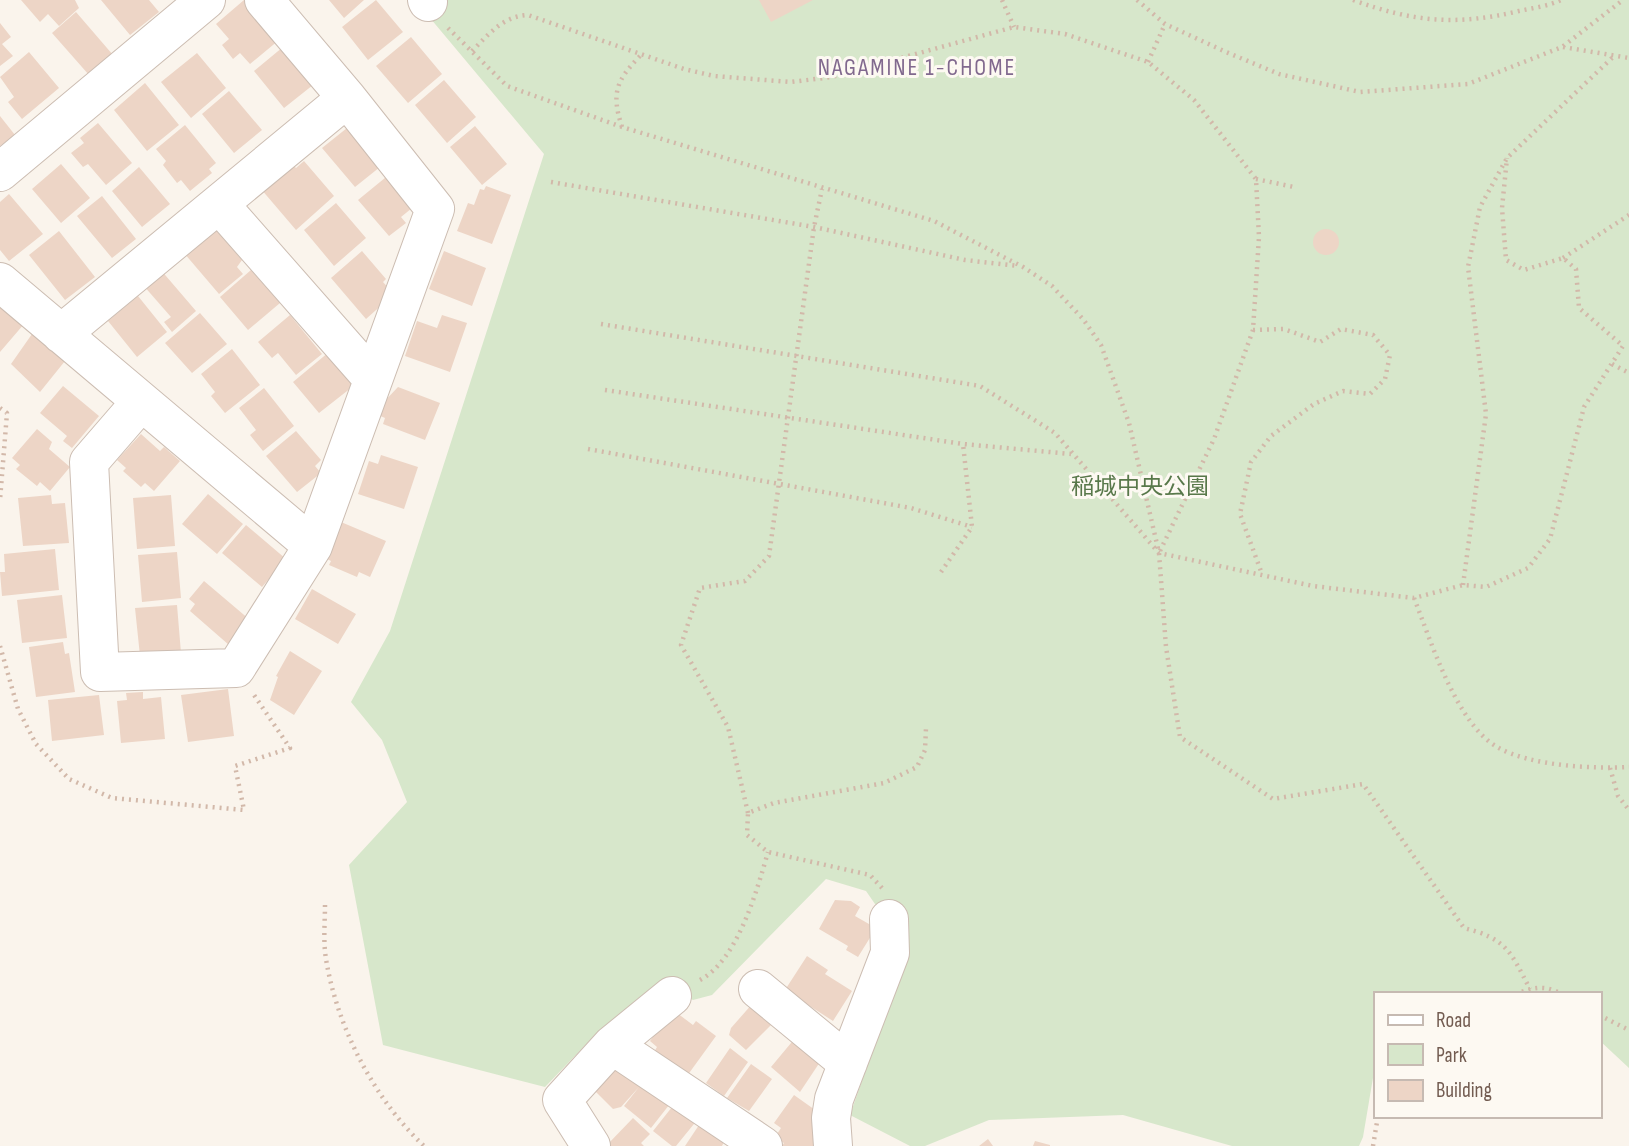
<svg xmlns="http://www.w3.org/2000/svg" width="1629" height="1146" viewBox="0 0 1629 1146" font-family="'Sofia Sans Condensed','Noto Sans JP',sans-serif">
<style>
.green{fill:#d7e7cb}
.building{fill:#edd5c6}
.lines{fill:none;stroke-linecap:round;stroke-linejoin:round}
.minor-casing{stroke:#ccbdb2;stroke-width:40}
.path{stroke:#d2b8a9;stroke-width:4.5;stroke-dasharray:2 5;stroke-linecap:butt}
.minor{stroke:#fff;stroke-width:38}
.labels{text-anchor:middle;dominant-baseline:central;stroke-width:6;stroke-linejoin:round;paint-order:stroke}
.park-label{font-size:23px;fill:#58784a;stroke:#fdf9f2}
.neighbourhood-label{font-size:24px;letter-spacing:2px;fill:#81698e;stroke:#fdf9f2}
</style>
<rect width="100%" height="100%" fill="#faf4ec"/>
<!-- green -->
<path class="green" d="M415 0H1629V1068L1599 1040V994H1375V1066L1363 1137 1359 1146H1232L1123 1115 989 1120 925 1146H910L850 1115 905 958 901 927 875 904 866 891 826 879 712 995 693 1000 667 987 596 1034 545 1087 383 1045 349 865 407 802 382 740 351 702 390 631 544 154Z"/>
<!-- building -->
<path class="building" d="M21 0H75L79 8 59 26 48 14 40 22Z
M101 0H149L159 12 130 35Z
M244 0 279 40 250 64 240 53 233 59 222 45 229 39 216 24Z
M329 0H364L344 18Z
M376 0 403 32 368 60 342 27Z
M759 0H813L771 22Z
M76 12 113 55 89 75 52 33Z
M0 23 11 37 2 44 13 56 0 66Z
M411 37 442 74 408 103 376 66Z
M283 47 313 85 284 108 254 71Z
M29 52 59 88 22 119 8 102 14 97 0 77Z
M197 53 226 88 191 118 161 82Z
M444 80 476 117 447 143 415 105Z
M145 83 179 125 147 151 114 110Z
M229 91 262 130 234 153 202 114Z
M0 116 15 135 0 146Z
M98 123 132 163 106 185 88 164 83 167 71 153 84 143 80 138Z
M352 124 385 163 355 187 322 148Z
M185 125 216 163 209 169 212 173 190 191 181 180 177 183 163 165 166 161 156 149Z
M475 126 507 164 482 185 450 147Z
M304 161 334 196 296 230 261 189 291 163 296 168Z
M61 164 90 198 61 223 32 189Z
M139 167 170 204 142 227 112 191Z
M391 173 417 204 401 217 406 223 389 236 358 200Z
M486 186 511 195 492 244 457 231 468 203 474 205 480 189 484 190Z
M9 194 43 234 9 261 0 250V202Z
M102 196 136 239 112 258 77 216Z
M336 203 366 238 334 266 304 230Z
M214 228 242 260 237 267 243 274 219 294 184 253Z
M1313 242a13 13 0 1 1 26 0a13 13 0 1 1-26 0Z
M59 231 95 277 65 300 29 255Z
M362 251 386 279 383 282 394 294 366 319 331 278Z
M444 251 486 268 472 306 429 289Z
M160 269 196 311 172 332 164 322 171 317 143 285Z
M251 270 280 303 248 330 220 297Z
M138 296 167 332 137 357 108 321Z
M0 304 24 324 0 352Z
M200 313 227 344 192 373 165 343Z
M290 315 322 354 296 375 278 353 272 358 258 342Z
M442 315 467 323 450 372 405 356 417 321 437 328Z
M32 334 65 361 40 392 11 364Z
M232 349 260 385 225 413 211 396 215 392 201 374Z
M329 352 356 384 319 413 293 382Z
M63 386 99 416 72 448 63 441 67 436 40 413Z
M398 387 440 403 425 440 383 424 385 418 378 415 381 405Z
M264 388 294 426 263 451 250 435 256 430 239 408Z
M37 429 52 442 49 449 70 467 50 491 40 482 37 486 16 469 20 465 12 458Z
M296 431 321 460 315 466 321 473 297 492 266 456Z
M141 434 160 451 164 447 180 461 154 491 145 483 141 487 123 471 126 468 117 460Z
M381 455 418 467 404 509 358 494 369 461 378 464Z
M208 494 243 524 217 554 182 524Z
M51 495 52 504 65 503 69 543 23 546 18 498Z
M171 495 175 546 137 549 133 498Z
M341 522 386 541 370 577 359 572 357 577 329 565 331 561 325 558Z
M246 525 286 559 262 587 222 553Z
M55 549 59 590 2 596 0 572H5L4 554Z
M177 552 181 598 142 602 138 555Z
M204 581 250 620 229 645 190 611 195 604 189 599Z
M312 589 356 614 338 644 295 619Z
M62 595 67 638 22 643 17 600Z
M177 605 181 653 140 656 135 608Z
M63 642 65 654 69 653 75 692 36 697 29 647Z
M290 651 322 671 294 715 270 700 278 677 276 676Z
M228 689 234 736 188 742 181 695Z
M143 692V699L161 697 165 739 121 743 117 701 127 700 126 693Z
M99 695 104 735 52 741 48 700Z
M835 900 851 901 860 907 855 916 876 928 858 957 846 950 848 946 819 929Z
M807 956 828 970 825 974 852 991 833 1021 785 990Z
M753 1003 773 1023 746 1050 729 1035 731 1028Z
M673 1010 693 1025 696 1021 716 1036 687 1076 654 1052 657 1047 650 1041Z
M796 1037 822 1059 800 1092 771 1067Z
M730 1048 748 1062 724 1096 706 1083Z
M620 1062 673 1100 651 1128 624 1106 639 1087 621 1107 613 1109 594 1090Z
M751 1064 772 1079 749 1111 727 1098Z
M794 1095 825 1117 817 1146H782L784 1143 775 1137 781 1128 774 1123Z
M676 1102 698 1119 676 1146H672L653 1131Z
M633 1118 650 1134 641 1143 644 1146H606Z
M699 1125 724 1142 722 1146H685Z
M988 1139 993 1146H979Z
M1035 1141 1050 1145V1146H1033Z"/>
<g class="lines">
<!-- minor casing -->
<g class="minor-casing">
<path id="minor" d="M427 0 428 2
M0 172 206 0
M219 204 372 378
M0 282 313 546
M61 334 347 98 264 0
M140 403 89 462 100 672 236 668 313 546 435 209 347 98
M758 989 848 1063
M612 1045 763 1146
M591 1146 562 1100 612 1045 672 996
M833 1146 831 1118 834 1099 890 953 889 919"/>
</g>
<!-- path -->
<path class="path" d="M1002 0 1014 27
M1137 0 1165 24 1226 52 1279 74 1360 92 1468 84 1562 47 1623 0
M1353 0C1413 22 1457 26 1519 11 1533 8 1549 6 1561 0
M448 28 507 86 622 127 934 221 1023 267 1052 286 1083 319 1101 345 1129 423 1159 553 1166 647 1180 737 1273 799 1363 784 1464 928C1507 939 1510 951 1530 989
M1563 47 1629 58
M472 51C489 34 503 16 528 15L684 69 714 76 791 82 832 77 1014 27 1065 34 1148 62 1194 100 1256 179 1259 237 1253 330 1214 439 1159 553
M1148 62 1165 24
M622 127C611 93 616 81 640 56
M1256 179 1294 187
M551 182 814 227 965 260 1018 266
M1563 258 1629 215
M601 324 980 386 1055 433 1159 553 1313 586 1414 598 1463 585 1486 587 1528 568 1550 539 1584 407 1623 346 1579 308 1576 269 1563 258 1524 270 1506 260 1502 208 1507 158
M1253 330 1284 329 1320 342 1341 329 1373 335 1390 355 1385 379 1370 394 1343 391 1314 404 1271 436 1251 462 1240 514 1262 574
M1612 364 1629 373
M605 390 963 444
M0 408 7 413 0 500
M588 449 911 508 972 527
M941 572 972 527 963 444 1071 454
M1463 585 1486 414 1468 267 1480 207 1507 158 1613 57
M1414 598C1431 641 1456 723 1497 747 1530 766 1592 769 1629 767
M0 646 18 709 36 744 69 779 112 798 244 810 235 766 290 748 254 695
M1610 768 1618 796 1629 810
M748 813 728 727 681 645 700 588 745 581 769 556 814 227 822 189
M882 888 870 875 768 852 747 835 748 813 774 803 884 783 917 767 925 750 926 728
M325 905C325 922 323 941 326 959 337 1027 374 1099 424 1146
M700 980C738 960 757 890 768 852
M1515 994C1533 988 1544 984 1562 994
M1599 1015 1629 1030
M1373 1146 1378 1116"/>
<!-- minor -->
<use href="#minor" class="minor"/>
</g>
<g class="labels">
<!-- park labels -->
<g class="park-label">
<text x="1140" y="487">稲城中央公園</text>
</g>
<!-- neighbourhood labels -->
<g class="neighbourhood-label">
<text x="917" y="67">NAGAMINE 1-CHOME</text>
</g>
</g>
<!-- legend -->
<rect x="1374" y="992" width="228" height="126" fill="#fdf9f2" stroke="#c6bab2" stroke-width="2"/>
<rect x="1388" y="1015" width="35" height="10" fill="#ffffff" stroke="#c6bab2" stroke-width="2"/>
<text x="1436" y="1027" font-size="21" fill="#735c51">Road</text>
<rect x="1388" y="1044" width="35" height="21" fill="#d7e7cb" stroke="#c6bab2" stroke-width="2"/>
<text x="1436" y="1062" font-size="21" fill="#735c51">Park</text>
<rect x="1388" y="1080" width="35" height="21" fill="#edd5c6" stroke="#c6bab2" stroke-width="2"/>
<text x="1436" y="1097" font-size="21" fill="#735c51">Building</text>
</svg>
